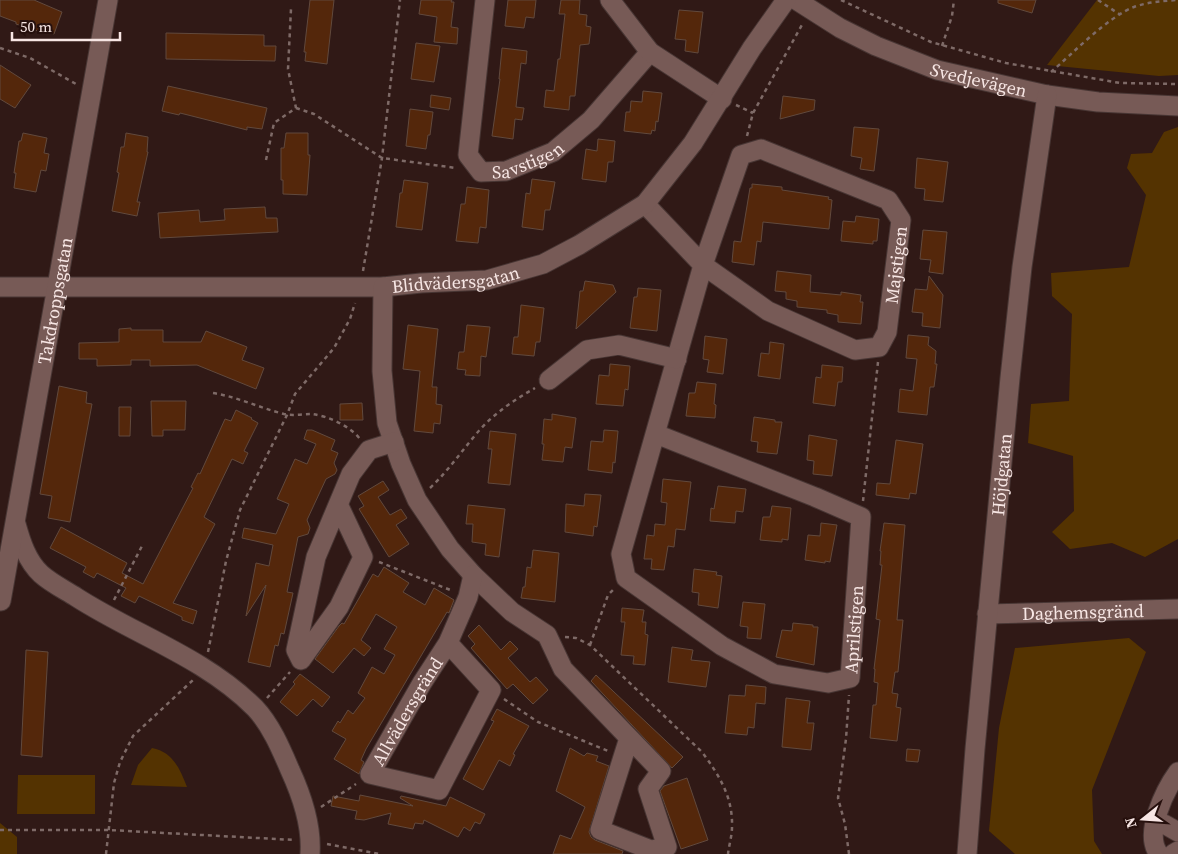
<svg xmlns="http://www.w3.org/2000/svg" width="1178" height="854" viewBox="0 0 1178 854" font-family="'Source Serif 4',serif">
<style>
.green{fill:#543301}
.building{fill:#54270b;stroke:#61493d}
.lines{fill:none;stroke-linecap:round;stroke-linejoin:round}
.minor-casing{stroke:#483634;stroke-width:21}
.path{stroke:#7e6a67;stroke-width:2.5;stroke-dasharray:4 4;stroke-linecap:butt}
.minor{stroke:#775a56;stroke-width:19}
.labels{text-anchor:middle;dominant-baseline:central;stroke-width:4;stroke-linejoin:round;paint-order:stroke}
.street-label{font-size:18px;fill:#f7e6e4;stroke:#26100d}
</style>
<rect width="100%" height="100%" fill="#301916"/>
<!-- green -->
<path class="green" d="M1097 0H1178V75L1159 76 1047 65Z
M1178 127V539L1145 557 1112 543 1070 549 1052 532 1074 511 1073 456 1028 443 1031 404 1069 401 1072 314 1052 296 1051 273 1129 267 1146 195 1127 168 1131 154 1152 153 1164 132Z
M1129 638 1146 652 1092 790 1094 841 1102 854H1015L989 831 999 728 1015 648Z
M152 748C173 752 180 769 187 787L131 785 138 765Z
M18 775H95V814H17Z
M0 823 17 837V854H0Z"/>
<!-- building -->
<path class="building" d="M0 0H34L62 12 54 34 41 29V32L25 27 16 24V22L0 16Z
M310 0H334L327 64 305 61 306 52H304Z
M421 0H452L451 2H454L451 27 458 28 457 44 434 42 437 17 419 14Z
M508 0H536L534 18 526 17 524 28 505 26Z
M561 0H580L579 14 587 15 586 26 591 27 589 44 580 45 575 96H570L569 110 544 107 546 90 554 91 558 59H560L565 14H559Z
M998 0H1036L1032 13 998 3Z
M679 10 703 12 698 53 685 51 686 40 675 39Z
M166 33 264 35V46H276L275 61 166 59Z
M416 43 440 46 434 82 411 79Z
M502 48 527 51 526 64 521 63 517 98 516 107 524 108 522 120 515 119 513 139 492 136 500 79H499Z
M0 65 31 85 15 108 0 99Z
M168 86 267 108 262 129 247 127V130L188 115 180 113 179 115 162 111Z
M643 91 662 93 658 122 656 121 655 131 652 130 651 134 624 131 626 112H630L631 101 642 102Z
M431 95 451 98 449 110 430 107Z
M783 96 815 100 814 110 780 119Z
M410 109 433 112 430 135H428L426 149 406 146Z
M854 127 879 129 874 171 860 169 862 158 851 156Z
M23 133 47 138 44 153 49 154 46 171 41 170 36 192 14 188 16 173H14L19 141H21Z
M126 133 148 137 147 152H148L137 202H140L137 216 112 211 119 173 117 172 121 147H124Z
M286 133H308V155H310L307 195 283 194V180H281V148H284Z
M598 139 615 141 613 162H608L606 182 582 179 586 149 597 151Z
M917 158 948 162 943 202 924 200 925 189 915 188Z
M532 179 555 182 550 210H545L543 230 522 227 526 193 530 194Z
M404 180 428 183 422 230 396 227 400 193H402Z
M752 184 782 187V190L829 197 828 199 832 200 829 229 763 222 761 242 757 241 754 265 732 262 734 241 741 242 750 188H752Z
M467 187 489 190 486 228 480 227 478 243 456 241 461 204H465Z
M265 207 266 218H277L278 232 160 238 158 213 199 210 200 222 225 220 224 209Z
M856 216 879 219 877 241H873V244L841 241 843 221 855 222Z
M923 230 947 232 943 274 929 272 931 260 920 259Z
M777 271 811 275 810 292 841 295V292L861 295 860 302H863L861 324 838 322V315L827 313V310L797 307V301L786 299V292L775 291Z
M929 276 943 295 940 328 922 326 923 313 912 312 915 289 927 290Z
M585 281 613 285 616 292 576 329 580 291H583Z
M638 288 661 290 657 331 630 328 634 297H637Z
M521 305 544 308 540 342H536L534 356 512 354 514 337H518Z
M408 325 438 329 432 387H437L436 404 442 405 440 424 434 423 433 433 414 431 420 371 403 369Z
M467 325 490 327 486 357 481 356 480 376 465 375 466 370 457 369 459 352H464Z
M131 328V330H163V342H201L206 331 247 347 242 360 264 368 256 389 197 365 150 366V360H131V365L97 366V359H79V343L119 342V329Z
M908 335 929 337 928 345 936 351 935 364H937L934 387H930L927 415 898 412 900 389 913 391 917 359 906 358Z
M705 336 727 339 723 374 707 372 709 360 703 359Z
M770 342 784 344 780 379 758 376 761 353 769 354Z
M610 364 630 366 628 390 625 389 623 406 596 404 599 375 609 376Z
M822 365 843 367 842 382H838L835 406 813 403 816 377 821 378Z
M697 382 716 384 714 404 716 405 715 418 686 416 689 393H695Z
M59 386 87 392 86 403 92 404 70 522 48 518 52 496 40 494Z
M151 401H186L185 430H163V436H152Z
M362 403 363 420H340V404Z
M119 407H131L130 436H119Z
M236 410 252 418 251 419 258 423 244 451 248 453 243 464 232 459 204 517 215 524 173 603 197 611 193 624 182 620V617L139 596 135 603 121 596 126 588 97 573 94 578 83 572 86 567 50 548 61 527 127 563 122 573 143 584 193 488 191 487 198 473 200 474 225 419 231 421Z
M552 414 576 418 572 448 565 447 563 462 542 460 544 444H542L544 419 552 420Z
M754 417 775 420V422H782L777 454 757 452 758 442 751 441Z
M307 430H312L335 440 331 450 338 453 334 463 337 470 335 474 326 479 307 520 310 528 308 534 298 537 287 592 293 593 284 634 281 633 278 646 275 645 270 667 248 662 266 585 246 616 256 563 269 566 273 545 242 538 244 528 276 534 289 504 277 499 282 488 295 459 307 464 316 444 304 439Z
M604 430 618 431 615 463 613 462 612 473 588 470 591 441 603 442Z
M490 431 516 434 510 485 488 483 492 449H488Z
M809 435 837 440 832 476 813 474 814 461 807 460Z
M896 440 923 444 916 494 910 493 909 499 876 495 877 483 890 484Z
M663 479 691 482 685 530 676 529 674 547 668 546 664 570 651 569 652 559H644L647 535 654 536 655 524 665 525 667 503 661 502Z
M383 481 389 490 378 497 390 515 401 509 407 518 396 525 409 544 389 557 359 509 364 506 358 496Z
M718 486 746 489 743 512 736 511 735 523 710 521 711 508 714 509Z
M585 494 601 495 597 527 594 526 593 536 565 532 566 504 584 506Z
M468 505 505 509 499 557 485 555 486 544 472 542 473 524H466Z
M772 506 791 508 788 540 782 539V542L760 540 763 517H770Z
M821 523 837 525 830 562 825 561V563L805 560 808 535 820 536Z
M884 523 905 525 897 620H903L898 672H895L892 693 898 694 896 707 901 708 897 741 870 738 873 705H876L878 683 874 682 875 669H874L880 620 876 619 882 565H880L881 551H880Z
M533 550 559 553 555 602 521 598 523 587H525L527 567 531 568Z
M384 567 409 583 403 592 425 605 434 588 454 600 449 613 447 612 366 749 361 760 364 762 359 774 334 759 346 739 332 731 338 721 340 723 348 710 353 714 365 698 358 693 372 667 384 674 395 655 384 649 397 627 376 614 361 640 371 648 364 656 354 648 333 673 315 659 339 626 342 623 344 624 373 574 378 577Z
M694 569 717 572 716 575 722 576 718 608 698 605 699 593 692 592Z
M743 602 765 604 761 639 747 638 748 627 740 626Z
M622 608 644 610 642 622H646L645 634 648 635 645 665 633 664 634 656 621 655 625 622H621Z
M793 623 813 625V627H818L814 665 776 657 782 630 792 631Z
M479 625 501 650 510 641 518 649 508 658 530 682 536 677 548 690 533 704 513 684 507 689 471 648 475 644 468 636Z
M672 647 693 650 691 660 710 662 706 687 668 682Z
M26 650 48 652 42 757 21 755Z
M300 674 330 697 322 707 313 699 297 716 280 702 295 684 293 682Z
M596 675 683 757 672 768 591 681Z
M746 685 766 687 765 704 756 703 754 728 748 727 747 735 725 733 729 695 745 696Z
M786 698 810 701 807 723H814L811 750 782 747Z
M497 709 529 726 513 754 515 755 510 766 499 760 483 790 463 779 494 721 491 720Z
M570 748 584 756 587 753 598 756 596 761 609 766 589 832 591 837 595 840 623 851 622 854H553L560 835 571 839 585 807 556 791Z
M907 749 920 750 918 762 906 761Z
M687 778 708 840 681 849 660 791 664 786Z
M360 795 413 806 400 798 401 796 446 806 450 797 485 814 480 824 475 822 470 831 464 827 458 837 424 820 423 824 415 823 413 829 388 824 391 813 364 820 355 819 357 811 331 806 333 796 359 801Z"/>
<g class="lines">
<!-- minor casing -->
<g class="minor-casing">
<g id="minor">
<path id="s1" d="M485 0 468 155 481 172 506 171 553 152 591 120 650 52"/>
<path d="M610 0 650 52 722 99"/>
<path id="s2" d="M796 0 840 28 876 46 937 70 1047 95 1098 102 1178 106"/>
<path id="s3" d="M645 204 703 265 768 311 855 350 879 347 887 332 901 220 888 200 761 149 741 155 703 265 621 554 626 578 722 646 774 674 828 683 850 678 861 517 815 497 656 434"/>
<path id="s4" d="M0 287H383L421 283 487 280 543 264 579 245 645 204 693 143 752 48 786 0"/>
<path d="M383 287 382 371 387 423 401 464 417 500 450 549 473 575 512 612 547 635 563 669 661 771 648 789 667 847 651 850 600 830 629 738"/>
<path d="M549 380 587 350 619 345 677 359"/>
<path d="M339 506 363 557 339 607 301 660 296 650 316 557 351 474 369 450 394 442"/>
<path d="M16 524C21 542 27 561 41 574 51 583 65 590 76 597 135 635 204 657 255 708 271 725 281 749 290 770 302 796 312 826 310 854"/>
<path id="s5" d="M1 601 108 0"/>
<path id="s6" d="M987 614 1178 609"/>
<path id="s7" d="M448 643 491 690 439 790 370 774 422 683 448 643 468 597 473 575"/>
<path d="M1155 822 1164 824 1178 832"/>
<path id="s8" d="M967 854 975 749 1010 378 1022 267 1047 95"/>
<path d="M1159 854C1143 834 1165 790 1178 772"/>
<path d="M1173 854 1178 851"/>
</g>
</g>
<!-- path -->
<path class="path" d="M841 0 931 42 1006 63 1120 83 1178 84
M1098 0 1119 14
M942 46 952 16 954 0
M0 48 30 58 76 84
M1051 72C1072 54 1109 16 1134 7 1148 2 1162 1 1177 0
M736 105 753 113
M296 108 314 114 382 158 456 168
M747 136 753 113 803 23
M266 160 274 123 296 108 288 69 291 9
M363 271 382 158 400 0
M213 393C238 397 260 408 284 414 293 416 303 414 312 414 328 416 350 426 360 439
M430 488C448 471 461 452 477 433 493 414 514 400 535 388
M863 501 878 362
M379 562 453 591
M114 600 142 546
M565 637 576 638 590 645 702 752C719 775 733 797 732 827 732 836 729 845 728 854
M590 645 608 595 614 589
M208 652 226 561 240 510 287 415 295 394 334 348 350 319 355 303
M267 698 290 672
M504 699 538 722 608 751
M321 807 356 784
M0 830H109L295 840
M327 844 380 854
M106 854 114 783 120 762 133 736 193 680
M849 854 845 824 838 798 846 739 849 695"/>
<!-- minor -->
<use href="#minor" class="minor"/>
</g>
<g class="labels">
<!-- street labels -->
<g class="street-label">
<text stroke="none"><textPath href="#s2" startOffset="201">Svedjevägen</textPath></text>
<text stroke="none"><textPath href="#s1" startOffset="226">Savstigen</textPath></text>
<text stroke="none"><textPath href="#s3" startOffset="368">Majstigen</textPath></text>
<text stroke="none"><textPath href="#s4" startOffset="456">Blidvädersgatan</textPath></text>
<text stroke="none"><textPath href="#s5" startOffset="305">Takdroppsgatan</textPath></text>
<text stroke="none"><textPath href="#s8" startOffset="381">Höjdgatan</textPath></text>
<text stroke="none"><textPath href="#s6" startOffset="96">Daghemsgränd</textPath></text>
<text stroke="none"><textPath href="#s3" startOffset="1339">Aprilstigen</textPath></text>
<text stroke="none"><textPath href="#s7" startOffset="320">Allvädersgränd</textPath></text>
</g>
</g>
<!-- north arrow -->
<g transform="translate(1143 819) rotate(253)" stroke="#26100d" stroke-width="4" paint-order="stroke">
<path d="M0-4L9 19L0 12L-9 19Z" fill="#f7e6e4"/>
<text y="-8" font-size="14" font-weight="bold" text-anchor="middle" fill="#f7e6e4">N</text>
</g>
<!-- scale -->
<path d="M12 32v8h108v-8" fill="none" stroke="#f7e6e4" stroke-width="2.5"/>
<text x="20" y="32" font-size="15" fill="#f7e6e4" stroke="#26100d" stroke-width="4" paint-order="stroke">50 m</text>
</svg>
